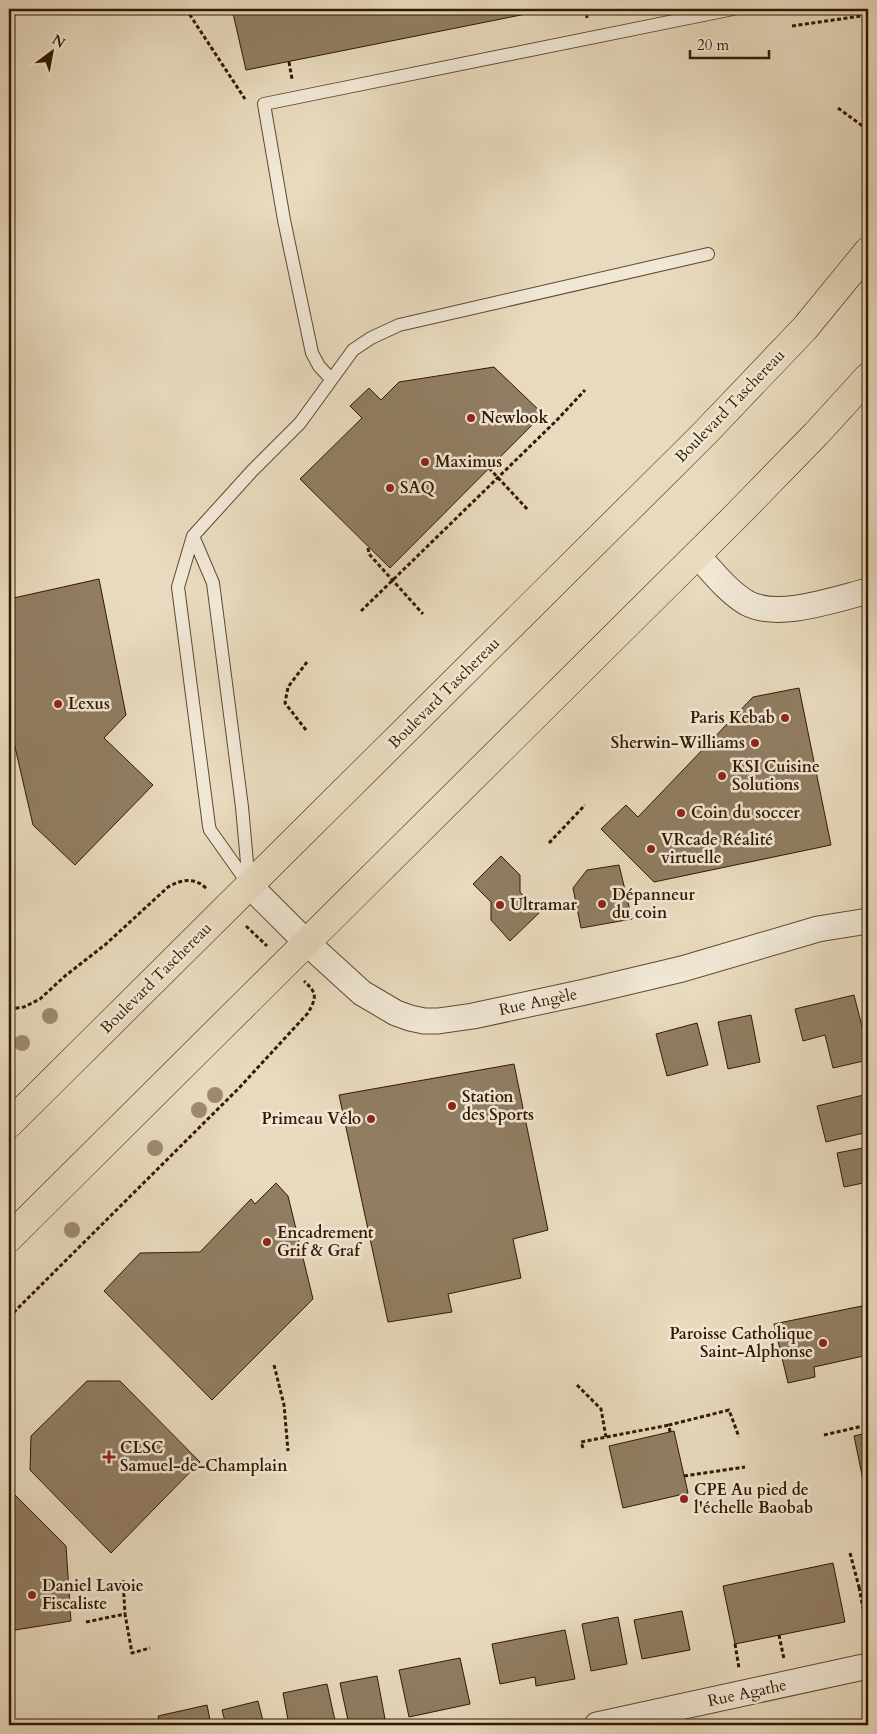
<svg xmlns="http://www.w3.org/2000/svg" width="877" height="1734" viewBox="0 0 877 1734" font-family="Cardo,serif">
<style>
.building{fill:#917d63;stroke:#321900}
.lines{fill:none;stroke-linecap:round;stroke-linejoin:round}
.service-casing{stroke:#604930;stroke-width:14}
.minor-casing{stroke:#604930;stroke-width:27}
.primary-casing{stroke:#321900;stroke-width:29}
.path{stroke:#321900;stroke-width:3;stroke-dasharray:4 2.5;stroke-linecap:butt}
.service{stroke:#f0e7d5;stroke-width:12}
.minor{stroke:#f0e7d5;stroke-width:25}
.primary{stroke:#e8dabe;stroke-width:28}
.tree{fill:#9d8a6f}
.poi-dot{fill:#8f2418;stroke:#f0e7d5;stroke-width:2}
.labels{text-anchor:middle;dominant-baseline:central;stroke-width:5;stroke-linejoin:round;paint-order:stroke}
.street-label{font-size:16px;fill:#321900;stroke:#f0e7d5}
.poi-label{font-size:16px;font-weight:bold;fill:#321900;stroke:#f0e7d5;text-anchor:start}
</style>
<rect width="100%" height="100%" fill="#e8dabe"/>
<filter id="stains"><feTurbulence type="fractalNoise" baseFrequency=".004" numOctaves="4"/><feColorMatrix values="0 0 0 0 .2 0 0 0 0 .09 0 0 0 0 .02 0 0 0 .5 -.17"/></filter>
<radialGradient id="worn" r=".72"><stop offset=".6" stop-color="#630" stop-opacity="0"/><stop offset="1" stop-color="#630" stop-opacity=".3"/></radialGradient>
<!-- building -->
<path class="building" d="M232 9H551L246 70Z
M494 367 543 414 390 568 300 479 362 418 350 406 369 388 381 400 399 382Z
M99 579 126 715 104 738 153 785 75 865 33 825 9 721V599Z
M799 688 831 845 654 882 601 829 626 805 638 817 753 697Z
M501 856 520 875V892L539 913 510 941 491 920V902L473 884Z
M619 865 632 919 581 928 573 888 587 870Z
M854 995 868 1050V1060L833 1068 825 1035 803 1041 795 1009Z
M751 1015 760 1062 728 1069 718 1022Z
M697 1023 708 1065 667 1076 656 1034Z
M514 1064 548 1230 513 1239 521 1278 448 1294 452 1312 388 1322 339 1095Z
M868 1094V1132L826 1142 817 1106Z
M868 1147V1182L844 1187 837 1153Z
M276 1183 288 1196 313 1299 212 1400 104 1291 140 1253 200 1252 251 1199 255 1204Z
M862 1306 868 1331V1355L814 1367 815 1377 788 1383 774 1324Z
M87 1381H120L200 1462 111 1553 30 1470 31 1436Z
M868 1416V1504L854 1436 867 1433 863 1426V1417Z
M674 1431 688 1493 623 1508 609 1446Z
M9 1489 66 1546 71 1621 9 1631Z
M833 1563 845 1622 735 1644 723 1586Z
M682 1611 690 1650 642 1659 634 1620Z
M618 1617 627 1664 591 1671 582 1624Z
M565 1630 575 1679 536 1686 535 1677 500 1684 492 1644Z
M460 1658 470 1704 409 1717 399 1670Z
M377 1676 385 1719 349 1725 340 1683Z
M327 1684 336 1725H289L283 1693Z
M258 1701 264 1725H226L222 1710Z
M207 1705 211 1725H160L158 1716Z"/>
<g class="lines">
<!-- service casing -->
<g class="service-casing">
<path id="service" d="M331 379 319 366 312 353 284 220 264 104 733 9
M193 536 213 583 242 807 249 885
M249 885 210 830 209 826 178 587 193 536 252 471 300 423 353 350 371 338 399 325 708 254"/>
</g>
<!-- minor casing -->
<g class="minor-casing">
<path id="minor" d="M697 555C712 571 728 592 747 603 778 620 836 599 868 591
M249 885 306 942 362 993 396 1013 410 1018 424 1021H438L473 1016 585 992 682 969 818 929 868 921
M597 1725 868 1666"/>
</g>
<!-- primary casing -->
<g class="primary-casing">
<path id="primary" d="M9 1124 703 435 805 328 868 251
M9 1238 735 517 816 434 868 377"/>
</g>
<!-- path -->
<path class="path" d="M186 9 245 99
M586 9 587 18
M792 26 868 15 864 9
M289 62 292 79
M838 108 868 130
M489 468 528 510
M368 548 369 554 423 614
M361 611 557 420 585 390
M306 730 285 703 288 687 307 662
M549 843 585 805
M246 926 267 946
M9 1009 24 1007 40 999 65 976 106 944 168 887C182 879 195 877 207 889
M865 1271 868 1285
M9 1317 239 1088 308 1013C317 997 317 993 304 981
M274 1365 284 1405 288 1451
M577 1385 601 1409 606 1437
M670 1432 669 1425 729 1410 739 1437
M824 1435 863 1426
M583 1448 581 1442 669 1425
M684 1476 745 1467
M850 1553 859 1587 868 1591
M123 1580 125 1614
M859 1587 868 1634
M86 1622 125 1614 132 1653 150 1648
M779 1635 784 1659
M735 1644 739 1668"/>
<!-- service -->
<use href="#service" class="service"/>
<!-- minor -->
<use href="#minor" class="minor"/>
<!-- primary -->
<use href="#primary" class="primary"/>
</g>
<!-- trees -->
<g class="tree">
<circle cx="50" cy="1016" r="8"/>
<circle cx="22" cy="1043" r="8"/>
<circle cx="215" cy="1095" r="8"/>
<circle cx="199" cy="1110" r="8"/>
<circle cx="155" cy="1148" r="8"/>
<circle cx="72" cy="1230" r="8"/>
</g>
<!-- markers -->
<g class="poi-dot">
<circle cx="471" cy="418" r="5"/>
<circle cx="425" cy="462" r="5"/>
<circle cx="390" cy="488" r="5"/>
<circle cx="58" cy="704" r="5"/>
<circle cx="785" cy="718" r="5"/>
<circle cx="755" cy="743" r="5"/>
<circle cx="722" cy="776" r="5"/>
<circle cx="681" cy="813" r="5"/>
<circle cx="651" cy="849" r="5"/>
<circle cx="602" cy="904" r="5"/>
<circle cx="500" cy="905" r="5"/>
<circle cx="452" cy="1106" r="5"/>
<circle cx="371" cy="1119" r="5"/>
<circle cx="267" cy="1242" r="5"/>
<circle cx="823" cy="1343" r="5"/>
<path d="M106.5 1449.5h5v5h5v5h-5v5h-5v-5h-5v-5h5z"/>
<circle cx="684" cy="1499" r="5"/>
<circle cx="32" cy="1595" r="5"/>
</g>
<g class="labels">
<!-- street labels -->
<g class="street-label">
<text transform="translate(730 406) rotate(-46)">Boulevard Taschereau</text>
<text transform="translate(444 693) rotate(-45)">Boulevard Taschereau</text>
<text transform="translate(156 978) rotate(-45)">Boulevard Taschereau</text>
<text transform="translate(538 1002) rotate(-12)">Rue Angèle</text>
<text transform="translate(747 1693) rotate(-12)">Rue Agathe</text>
</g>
<!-- poi labels -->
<g class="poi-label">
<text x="481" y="418">Newlook</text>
<text x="435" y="462">Maximus</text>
<text x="400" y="488">SAQ</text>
<text x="68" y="704">Lexus</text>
<text x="775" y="718" text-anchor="end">Paris Kebab</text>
<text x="745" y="743" text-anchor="end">Sherwin-Williams</text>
<text x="732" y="767">KSI Cuisine<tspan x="732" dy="18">Solutions</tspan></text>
<text x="691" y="813">Coin du soccer</text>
<text x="661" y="840">VRcade Réalité<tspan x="661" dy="18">virtuelle</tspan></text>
<text x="612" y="895">Dépanneur<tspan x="612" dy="18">du coin</tspan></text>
<text x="510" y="905">Ultramar</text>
<text x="462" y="1097">Station<tspan x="462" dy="18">des Sports</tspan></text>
<text x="361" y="1119" text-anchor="end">Primeau Vélo</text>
<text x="277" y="1233">Encadrement<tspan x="277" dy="18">Grif &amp; Graf</tspan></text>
<text x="813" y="1334" text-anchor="end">Paroisse Catholique<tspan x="813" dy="18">Saint-Alphonse</tspan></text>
<text x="120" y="1448">CLSC<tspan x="120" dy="18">Samuel-de-Champlain</tspan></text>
<text x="694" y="1490">CPE Au pied de<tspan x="694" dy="18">l'échelle Baobab</tspan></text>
<text x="42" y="1586">Daniel Lavoie<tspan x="42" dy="18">Fiscaliste</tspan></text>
</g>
</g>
<!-- margin -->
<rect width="877" height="1734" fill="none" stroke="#e8dabe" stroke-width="30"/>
<rect x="10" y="10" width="857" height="1714" fill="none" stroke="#321900" stroke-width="2.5"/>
<rect x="15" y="15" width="847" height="1704" fill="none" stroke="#321900"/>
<!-- north arrow -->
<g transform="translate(52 52) rotate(32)" stroke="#f0e7d5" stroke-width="4" paint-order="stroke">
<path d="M0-4L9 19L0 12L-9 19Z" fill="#321900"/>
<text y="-8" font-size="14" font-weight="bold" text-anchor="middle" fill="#321900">N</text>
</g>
<!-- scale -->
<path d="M690 50v8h79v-8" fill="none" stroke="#321900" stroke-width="2.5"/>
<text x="697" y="50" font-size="15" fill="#321900" stroke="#f0e7d5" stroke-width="4" paint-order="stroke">20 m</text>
<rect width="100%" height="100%" filter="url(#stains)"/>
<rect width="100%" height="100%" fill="url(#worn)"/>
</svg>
